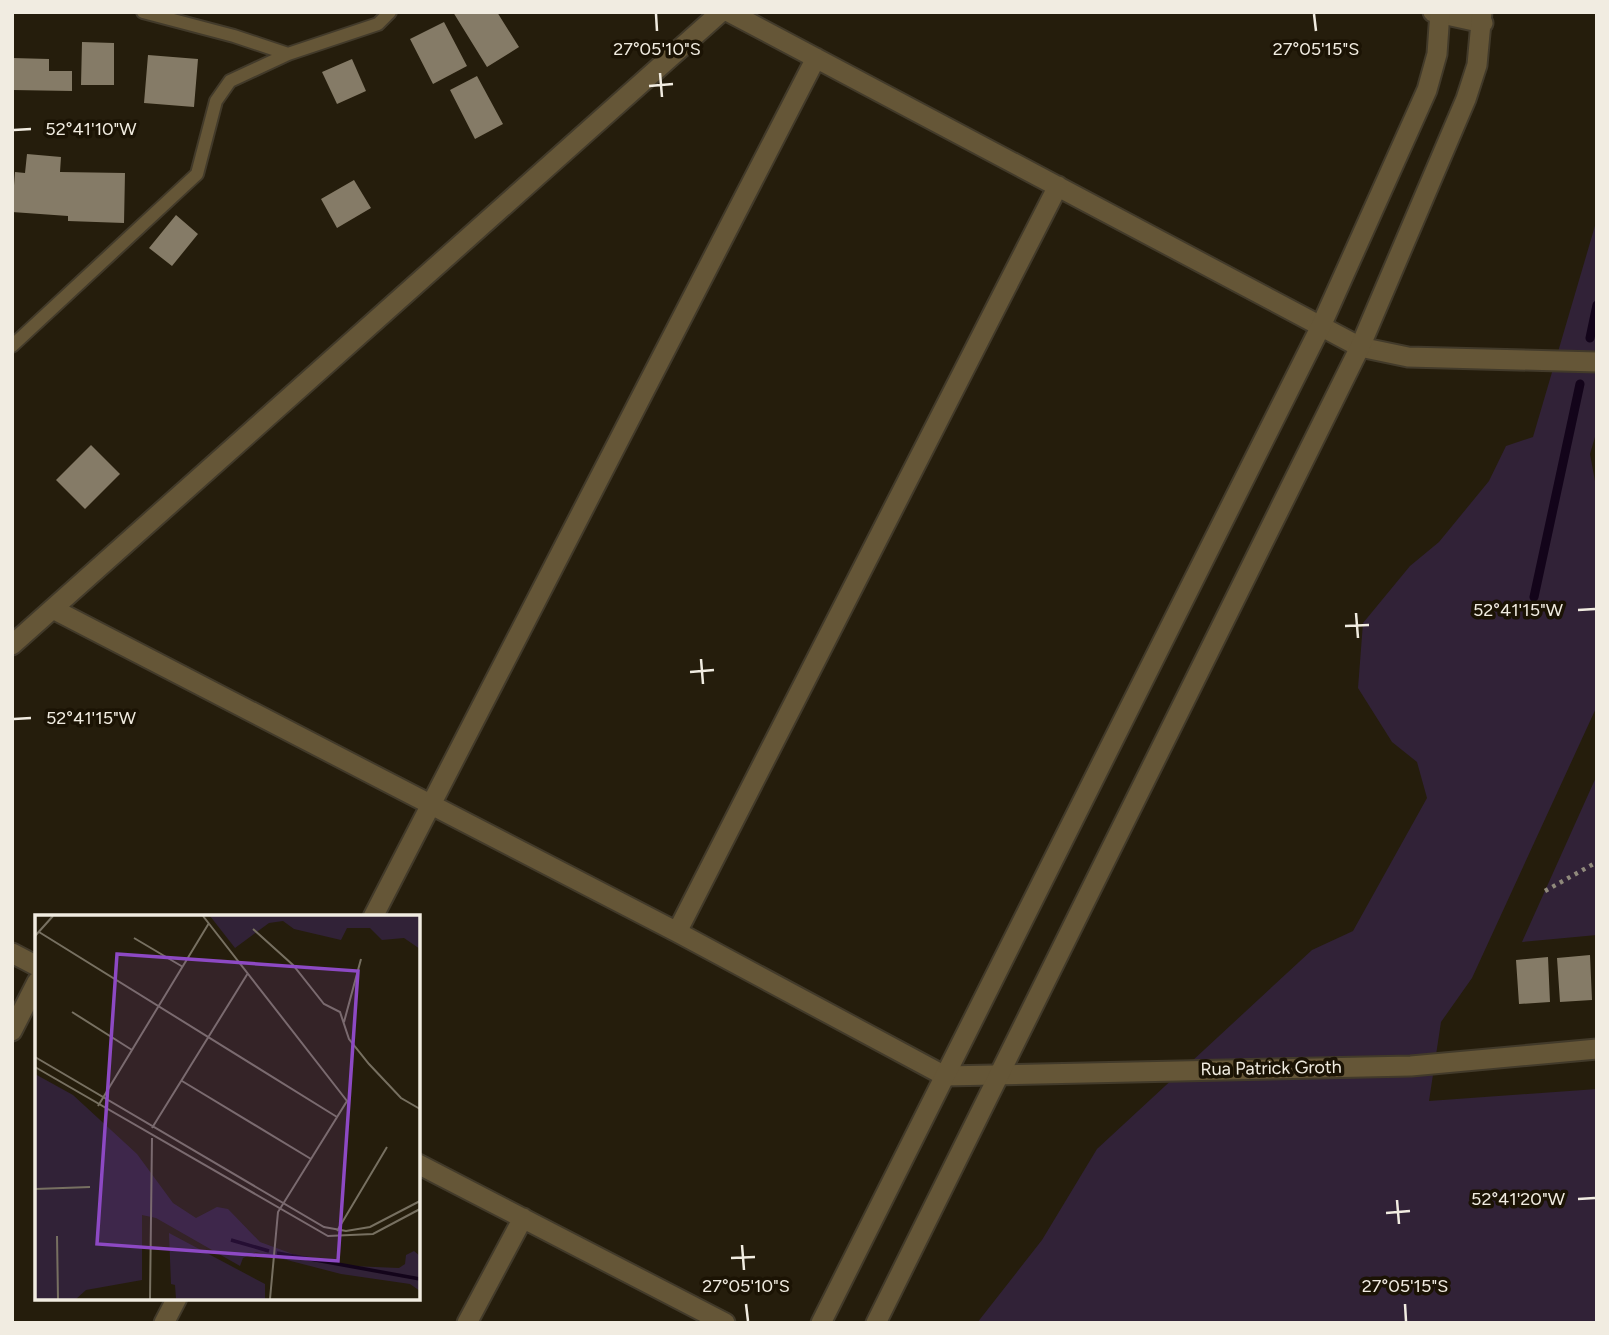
<svg xmlns="http://www.w3.org/2000/svg" width="1609" height="1335" viewBox="0 0 1609 1335" font-family="Figtree,sans-serif">
<style>
.green{fill:#312237}
.lines{fill:none;stroke-linecap:round;stroke-linejoin:round}
.stream{stroke:#13041a;stroke-width:9}
.building{fill:#857b67}
.service-casing{stroke:#423a2a;stroke-width:16}
.minor-casing{stroke:#423a2a;stroke-width:23}
.tertiary-casing{stroke:#423a2a;stroke-width:23}
.path{stroke:#8f897b;stroke-width:4.5;stroke-dasharray:3.5 5;stroke-linecap:butt}
.service{stroke:#655637;stroke-width:12}
.minor{stroke:#655637;stroke-width:19}
.tertiary{stroke:#655637;stroke-width:19}
.ticks{fill:none;stroke:#f1ece1;stroke-width:2.5}
.labels{text-anchor:middle;dominant-baseline:central;stroke-width:7;stroke-linejoin:round;paint-order:stroke}
.street-label{font-size:18px;fill:#f1ece1;stroke:#1b1304}
.inset-river{fill:none;stroke:#13041a;stroke-width:3.5}
.inset-road{fill:none;stroke:#777061;stroke-width:2}
.view{fill:#8d49c4;fill-opacity:0.15;stroke:#8d49c4;stroke-width:3.5}
.inset-edge{fill:none;stroke:#f1ece1;stroke-width:3.5}
.ticks-label{font-size:18px;text-anchor:middle;fill:#f1ece1;stroke:#1b1304;stroke-width:7;stroke-linejoin:round;paint-order:stroke}
</style>
<rect width="100%" height="100%" fill="#251d0c"/>
<!-- green -->
<path class="green" d="M1597 219V430L1590 454 1597 492V706L1472 978 1441 1022 1429 1101 1597 1089V1323H977L1042 1240 1097 1149 1312 950 1353 931 1427 798 1417 762 1392 742 1358 688 1363 623 1410 566 1439 542 1489 481 1506 446 1533 437Z
M1597 775V935L1522 942Z"/>
<g class="lines">
<!-- stream -->
<path class="stream" d="M1590 338 1597 305
M1534 597 1580 384"/>
</g>
<!-- building -->
<path class="building" d="M453 12H497L519 47 487 67Z
M444 22 467 66 433 84 410 39Z
M82 42 114 43V85H81Z
M148 55 198 59 194 107 144 103Z
M12 58 49 59V71H72V91L12 90Z
M352 59 366 91 337 104 322 72Z
M477 76 503 124 475 139 450 90Z
M27 154 61 157 60 172 125 173 124 223 68 221V216L12 212 15 172 25 173Z
M354 180 371 208 337 228 321 199Z
M176 215 198 234 172 266 149 248Z
M91 445 120 474 85 509 56 480Z
M1590 955 1592 1000 1560 1002 1557 958Z
M1548 957 1550 1002 1519 1004 1516 960Z"/>
<g class="lines">
<!-- service casing -->
<g class="service-casing">
<path id="service" d="M143 12 234 36 288 54
M12 346 197 174 216 101 230 81 288 54 378 24 390 12"/>
</g>
<!-- minor casing -->
<g class="minor-casing">
<path id="minor" d="M729 12 1360 347 1408 357 1597 362
M1433 12 1483 23
M53 609 677 932 945 1076 1411 1066 1597 1049
M12 645 721 12
M373 917 816 58
M677 932 1058 186
M12 953 37 966
M12 1031 37 982
M418 1164 725 1323
M164 1323 177 1298
M467 1323 523 1218"/>
</g>
<!-- tertiary casing -->
<g class="tertiary-casing">
<path id="tertiary" d="M821 1323 1321 326 1427 90 1437 54 1440 12
M876 1323 1360 347 1466 99 1477 65 1482 12"/>
</g>
<!-- path -->
<path class="path" d="M1545 891 1597 862"/>
<!-- service -->
<use href="#service" class="service"/>
<!-- minor -->
<use href="#minor" class="minor"/>
<!-- tertiary -->
<use href="#tertiary" class="tertiary"/>
</g>
<!-- ticks -->
<path class="ticks" d="M656 14 657 31M1314 14 1316 31M660 73 662 97M649 86 673 84M14 130 31 129M1578 610 1595 609M1356 613 1358 638M1345 626 1369 625M701 659 703 684M690 672 714 670M14 719 31 718M1578 1199 1595 1198M1397 1200 1399 1224M1386 1213 1410 1211M742 1245 744 1270M731 1258 755 1257M746 1304 748 1321M1405 1304 1406 1321"/>
<g class="labels">
<!-- street labels -->
<g class="street-label">
<text transform="translate(1271 1068) rotate(-1)">Rua Patrick Groth</text>
</g>
</g>
<!-- overview -->
<g transform="translate(35 915)">
<rect width="385" height="385" fill="#251d0c"/>
<path d="M175 1H385V34L369 23 347 25 335 13H312L306 25 259 14 248 6 234 8 200 33ZM0 159 38 180 102 239 138 288 161 303 182 292 193 294 225 327 266 342 316 351 364 353 370 349 371 340 379 336 385 341V376L375 369 306 359 221 337 208 343 205 351 121 303 107 300V365L51 375 41 384H0ZM134 318 230 369V384H141L140 370 136 369Z" fill="#312237"/>
<path class="inset-river" d="M196 325 234 336M242 338 385 364"/>
<path class="inset-road" d="M168 1 312 186 243 297 235 384M218 14 258 50 289 89 305 97 314 124 334 149 366 183 385 194M4 17 302 202M0 21 18 1M99 23 148 52M37 97 97 135M309 107 326 44M0 142 289 312 311 316 335 312 385 286M0 152 293 321 338 319 385 294M147 166 276 244M63 191 174 8M117 213 213 58M0 274 55 272M302 316 352 232M22 321 23 384M115 384 117 223"/>
<path class="view" d="M82 39 323 56 303 346 62 329Z"/>
<rect width="385" height="385" class="inset-edge"/>
</g>
<g class="ticks-label">
<text x="657" y="55">27°05'10"S</text>
<text x="1316" y="55">27°05'15"S</text>
<text x="91" y="135">52°41'10"W</text>
<text x="1518" y="616">52°41'15"W</text>
<text x="91" y="724">52°41'15"W</text>
<text x="1518" y="1205">52°41'20"W</text>
<text x="746" y="1292">27°05'10"S</text>
<text x="1405" y="1292">27°05'15"S</text>
</g>
<!-- border -->
<rect width="1609" height="1335" fill="none" stroke="#f1ece1" stroke-width="28"/>
</svg>
